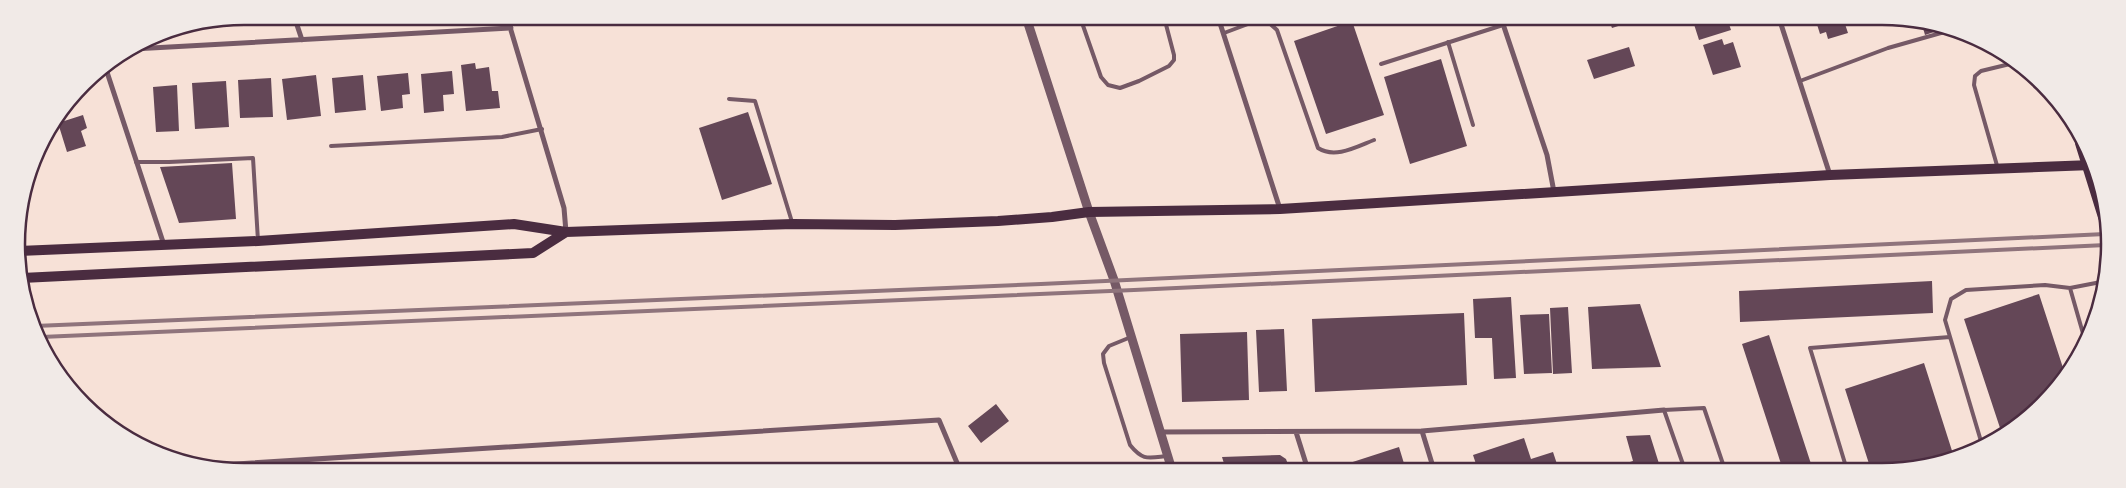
<svg xmlns="http://www.w3.org/2000/svg" width="2126" height="488" viewBox="0 0 2126 488" font-family="Lato,sans-serif">
<style>
.building{fill:#644757}
.lines{fill:none;stroke-linecap:round;stroke-linejoin:round}
.service{stroke:#755966;stroke-width:4}
.minor{stroke:#755966;stroke-width:5}
.tertiary{stroke:#755966;stroke-width:9}
.secondary{stroke:#4a2c40;stroke-width:10}
.primary{stroke:#4a2c40;stroke-width:12}
.rail{stroke:#8f747c;stroke-width:4}
.rim{fill:none;stroke:#4a2c40;stroke-width:2.5}
</style>
<rect width="100%" height="100%" fill="#f7e1d7"/>
<!-- building -->
<path class="building" d="M1608 18H1637V20L1612 28Z
M1692 18H1727L1731 30 1699 40Z
M1815 18H1843L1848 33 1828 39 1826 32 1820 34Z
M1352 21 1384 115 1326 134 1294 41Z
M1921 21 1943 29 1925 35Z
M1722 39 1724 45 1733 42 1741 67 1713 75 1703 45Z
M1629 47 1635 66 1594 79 1587 60Z
M1441 59 1467 146 1410 164 1384 77Z
M475 63 476 69 489 67 492 91H498L500 108 466 111 461 65Z
M452 71 454 94 443 95 444 111 424 113 421 74Z
M408 73 410 94 402 95 403 108 381 111 377 76Z
M316 75 321 116 287 120 282 79Z
M363 75 366 110 335 113 332 78Z
M271 78 273 117 240 118 238 80Z
M226 81 229 127 195 129 192 83Z
M177 85 179 131 156 132 153 87Z
M748 112 772 184 722 200 699 128Z
M83 115 87 128 81 131 86 146 67 152 58 123Z
M232 163 236 219 179 223 160 167Z
M1932 281 1933 313 1740 322 1739 291Z
M2039 294 2065 374 2043 405 2002 434 1964 319Z
M1511 297 1516 378 1494 379 1492 338H1475L1473 299Z
M1640 304 1661 367 1592 369 1588 307Z
M1568 307 1572 373 1553 374 1550 308Z
M1464 313 1467 385 1315 392 1312 319Z
M1549 314 1552 373 1524 374 1520 315Z
M1284 329 1287 391 1259 392 1256 330Z
M1247 332 1249 400 1182 402 1180 334Z
M1769 335 1813 470H1783L1742 344Z
M1924 363 1954 457 1911 470H1871L1845 389Z
M996 404 1009 421 981 443 968 426Z
M1650 435 1661 470H1605L1633 461 1626 436Z
M1524 438 1531 459 1553 452 1559 470H1478L1473 455Z
M1399 447 1406 470H1331V469Z
M1280 455 1286 459 1290 470H1226L1222 457Z"/>
<g class="lines">
<!-- service -->
<path class="service" d="M1080 17 1101 77 1108 85 1120 88 1139 81 1169 66 1174 60V55L1164 17
M1224 33 1256 21H1267L1277 30 1318 148C1335 159 1356 147 1374 140
M1448 42 1473 125
M1381 64 1503 25
M1800 81 1888 48 1948 31
M729 99 755 101 792 222
M331 146 502 137 542 129
M136 162H169L253 158 258 241
M1998 169 1974 85 1975 76 1981 71 2014 63
M2070 288 2086 344
M1131 337 1109 346 1103 354 1104 363 1130 445C1143 461 1148 458 1167 456
M1983 448 1945 320 1951 299 1966 290 2045 285 2070 288 2106 281
M1685 470 1664 410 1704 408 1725 470
M1847 470 1810 348 1950 337"/>
<!-- minor -->
<path class="minor" d="M294 16 302 40
M507 17 564 208 566 232
M1218 17 1280 209
M1501 18 1547 155 1554 192
M1779 18 1830 175
M133 49 511 28
M105 66 164 245
M1422 431 1434 470
M1160 432 1422 431 1664 410
M1296 432 1308 470
M204 466 939 420 960 470"/>
<!-- tertiary -->
<path class="tertiary" d="M1026 17 1089 212 1114 280 1172 470"/>
<!-- secondary -->
<path class="secondary" d="M19 251 258 241 514 224 566 232 793 224 895 225 998 221 1052 217 1089 212 1280 209 1830 175 2092 165
M22 278 533 253 566 232"/>
<!-- primary -->
<path class="primary" d="M2081 143 2104 217"/>
<!-- rail -->
<path class="rail" d="M35 326 1041 284 2105 234
M41 337 1134 290 2106 245"/>
</g>
<!-- crop -->
<path d="M0 0H2126V488H0ZM244 25H1882A219 219 0 0 1 2101 244V244A219 219 0 0 1 1882 463H244A219 219 0 0 1 25 244V244A219 219 0 0 1 244 25Z" fill="#f1eae7" fill-rule="evenodd"/>
<path class="rim" d="M244 25H1882A219 219 0 0 1 2101 244V244A219 219 0 0 1 1882 463H244A219 219 0 0 1 25 244V244A219 219 0 0 1 244 25Z"/>
</svg>
